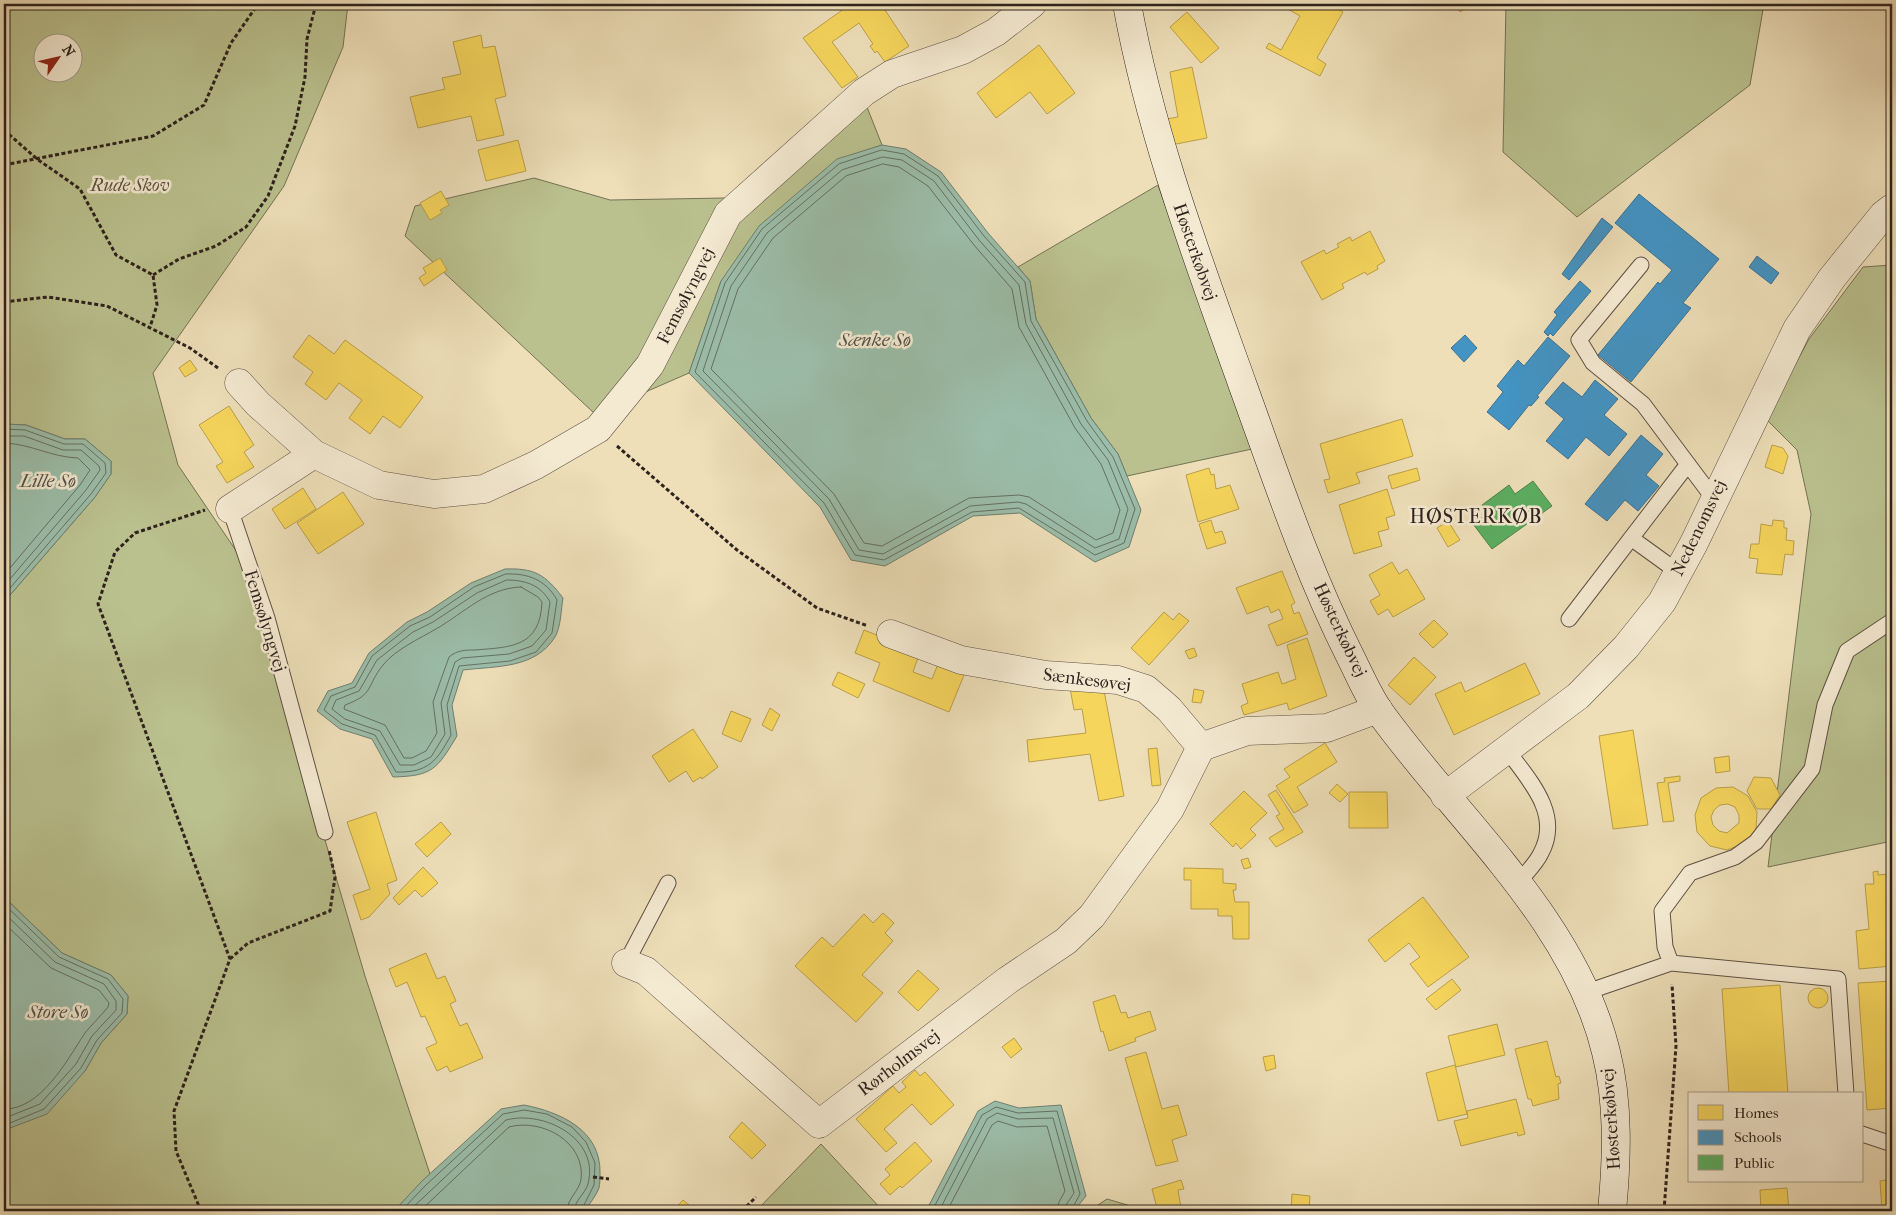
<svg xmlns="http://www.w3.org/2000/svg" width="1896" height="1215" viewBox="0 0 1896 1215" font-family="'IM FELL French Canon',serif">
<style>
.green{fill:#bac18e;stroke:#747256;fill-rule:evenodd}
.water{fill:#9bbda9;stroke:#6f7f71}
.homes{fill:#f6d55c;stroke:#ba9f49;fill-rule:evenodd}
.schools{fill:#4393c3;stroke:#3d7191}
.public{fill:#5aae61;stroke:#4d844d}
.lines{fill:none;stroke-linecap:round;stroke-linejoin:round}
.shore{stroke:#647063;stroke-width:1}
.lane-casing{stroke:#5e5144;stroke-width:17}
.street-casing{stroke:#5e5144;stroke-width:29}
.secondary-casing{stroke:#2e221d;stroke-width:29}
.path{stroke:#2e221d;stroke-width:3;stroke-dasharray:4 2.5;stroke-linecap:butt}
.lane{stroke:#f4ead2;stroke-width:15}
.street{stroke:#f4ead2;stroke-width:28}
.secondary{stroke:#f4ead2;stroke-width:28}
.labels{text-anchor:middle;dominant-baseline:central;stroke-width:5;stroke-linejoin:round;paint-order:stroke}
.park-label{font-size:18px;font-style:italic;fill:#58523f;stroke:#f4ead2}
.street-label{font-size:18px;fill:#2e221d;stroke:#f4ead2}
.water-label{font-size:19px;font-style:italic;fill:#4f5047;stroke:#f4ead2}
.quarter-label{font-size:20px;letter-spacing:1px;fill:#2e221d;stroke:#f4ead2}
</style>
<rect width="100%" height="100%" fill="#eedfb9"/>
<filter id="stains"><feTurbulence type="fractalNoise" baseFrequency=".004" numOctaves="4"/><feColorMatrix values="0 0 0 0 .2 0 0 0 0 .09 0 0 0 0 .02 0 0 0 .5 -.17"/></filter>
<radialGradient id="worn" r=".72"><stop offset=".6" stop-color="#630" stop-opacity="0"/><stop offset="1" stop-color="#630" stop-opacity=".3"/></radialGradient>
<!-- green -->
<path class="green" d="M4 4H348L343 47 284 186 153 373 178 465 243 561 365 976 430 1174 394 1211H4V1127L10 1128 85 1071 101 1043 127 1014 128 996 111 975 62 953 4 897V602L95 497 111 474V461L85 439H65L26 425 4 424ZM42 42H72V72H42Z
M1506 4H1764L1750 85 1577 217 1503 152Z
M865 102 882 145 837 160 721 281 689 373 595 414 405 236 415 206 534 178 610 200 725 198Z
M1158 185 1252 449 1127 476 1118 454 1091 418 1036 319 1030 281 1018 267Z
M1892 265V841L1768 867 1811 514 1797 450 1766 419 1809 339 1863 267Z
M821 1144 883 1211H756Z
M1107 1199 1148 1211H1089Z"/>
<!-- water -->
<path class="water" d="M882 145 906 149 941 172 988 233 1030 281 1036 319 1091 418 1118 454 1141 510 1129 547 1095 562 1020 513 973 516 885 566 851 560 820 507 689 373 721 281 759 226 837 159Z
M4 424 26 425 65 439H85L111 461V474L95 497 4 602Z
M505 569C534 568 545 574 563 598 561 609 561 627 555 637 535 669 496 666 463 670L452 705 457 736C437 769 433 776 393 777L372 739 340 729 317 711 328 691 352 683 369 653 407 622 427 612 471 583Z
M4 897 62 953 111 975 128 996 127 1014 101 1043 85 1071 47 1114 10 1128 4 1127Z
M995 1101 1019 1108 1061 1105 1086 1196 1074 1211H926L978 1111Z
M524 1105C560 1112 601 1130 600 1173 600 1177 600 1184 599 1188 596 1196 589 1204 585 1211H394L422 1181 501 1109Z"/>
<!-- homes -->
<path class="homes" d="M847 4H881L909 46 885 62 877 51 875 53 870 46 873 44 859 23 832 42 858 77 842 88 803 38 848 6Z
M1279 4H1330L1343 12 1317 58 1326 64 1320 76 1266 48 1269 43 1281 50 1300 16Z
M1454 4H1473L1460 12Z
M1187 12 1219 48 1201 63 1170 27Z
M481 35 483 48 495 46 506 96 495 99 504 135 477 141 471 116 418 128 410 97 445 89 442 78 461 74 453 42Z
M1039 45 1075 93 1047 114 1030 92 996 118 977 93Z
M1192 67 1207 138 1171 145 1166 119 1178 117 1170 72Z
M518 140 526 171 486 181 478 150Z
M441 191 449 205 440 210 442 213 430 220 420 203Z
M1370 231 1385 261 1377 266 1378 269 1367 275 1365 272 1342 284 1344 288 1322 300 1301 262 1324 250 1326 254 1339 247 1337 244 1350 237 1352 241Z
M1892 255V262L1887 263 1886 256Z
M440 258 447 270 424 286 419 278 426 273 423 268Z
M309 335 334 354 345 340 423 397 400 428 383 416 370 434 349 418 362 400 339 383 326 400 305 384 313 372 293 357Z
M190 360 197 370 185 377 179 368Z
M229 406 254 445 244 452 254 467 227 483 216 466 223 462 199 425Z
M1402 419 1413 456 1356 473 1360 483 1328 493 1324 480 1330 479 1320 444Z
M1772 445 1783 448 1788 456 1783 474 1765 467Z
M1209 468 1211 475 1214 474 1216 489 1230 485 1239 509 1198 522 1186 475Z
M1417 468 1420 480 1392 489 1388 476Z
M303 488 316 509 285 529 272 509Z
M1387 489 1395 515 1386 518 1389 529 1378 532 1382 546 1354 554 1339 505Z
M343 492 364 524 318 554 297 523Z
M1211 520 1215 533 1222 531 1226 543 1207 549 1199 524Z
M1773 520 1784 521V528H1787L1786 540 1794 541 1793 555 1785 554 1782 575 1756 573 1758 559 1749 558 1751 544H1759L1761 524 1772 526Z
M1448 521 1460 540 1448 547 1437 528Z
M1392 562 1399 574 1407 569 1425 599 1393 617 1388 609 1378 615 1370 601 1380 595 1369 575Z
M1282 571 1295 603 1291 605 1294 614 1299 612 1308 634 1277 646 1268 625 1283 619 1279 609 1271 613 1268 606 1247 614 1236 588Z
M1164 612 1173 620 1179 613 1189 621 1149 665 1131 648Z
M1434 620 1448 634 1433 648 1419 634Z
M864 630 920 652 913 672 932 679 938 664 964 675 949 712 873 681 880 663 855 653Z
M1307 638 1327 696 1289 710 1287 703 1244 715 1241 706 1248 703 1242 684 1278 672 1282 684 1296 679 1287 645Z
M1194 648 1197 656 1189 659 1185 651Z
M1414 657 1436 677 1410 705 1388 685Z
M1525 663 1540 694 1454 735 1435 694 1461 682 1465 692Z
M838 672 865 684 858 698 832 685Z
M1102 680 1124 796 1099 801 1090 754 1029 762 1027 740 1086 733 1082 709 1074 710 1070 688Z
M1194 689 1204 691 1201 703 1192 702Z
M770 708 780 715 772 731 762 725Z
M731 711 751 719 741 742 722 734Z
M693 729 718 767 702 779 701 777 693 782 686 771 669 782 652 756Z
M1633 730 1648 825 1613 829 1599 736Z
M1325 743 1337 762 1297 787 1308 805 1294 813 1276 786 1290 777 1284 769Z
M1157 748 1161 785 1152 786 1148 749Z
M1729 756 1730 771 1716 773 1714 758Z
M1680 776V781L1668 783 1674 821 1663 822 1657 783 1665 782 1664 778Z
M1754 777 1771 778 1780 795 1771 809H1757L1747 791Z
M1337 784 1348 794 1340 802 1329 793Z
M1733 787 1748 796 1757 812 1756 829 1745 843 1727 850 1710 846 1697 832 1695 815 1701 798 1716 788ZM1728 804 1735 807 1739 815V823L1727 833 1719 831 1713 825 1711 817 1714 810 1720 805Z
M1276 790 1303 832 1276 847 1269 838 1284 829 1276 816 1280 814 1268 795Z
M1244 791 1267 813 1250 829 1256 835 1241 849 1236 843 1233 847 1210 824Z
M1349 792H1387L1388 828H1349Z
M376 812 397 880 387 884 390 894 369 917 361 920 353 895 370 889 347 822Z
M441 822 451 834 427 857 415 844Z
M1248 858 1251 867 1244 869 1241 860Z
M423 867 438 883 422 897 415 890 399 905 393 898Z
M1184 868 1223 869V883L1236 884V890H1233L1235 902H1249V939H1233L1232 916H1218V909H1191V880H1184Z
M1878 871V875L1889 874 1890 881H1892V966L1859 969 1856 931 1869 929 1865 884H1874L1873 872Z
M1423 897 1469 957 1428 987 1410 964 1420 957 1409 943 1385 962 1368 940Z
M883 913 894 923 885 933 893 941 862 975 883 993 856 1022 795 966 822 937 833 947 864 914 873 923Z
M426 953 437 979 445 976 456 1001 450 1004 460 1026 467 1023 483 1058 450 1072 447 1066 437 1071 426 1048 437 1043 425 1016 421 1017 407 982 396 987 389 969Z
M918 970 939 989 918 1011 898 992Z
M1452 979 1461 990 1436 1010 1426 999Z
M1892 981V1108L1867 1110 1858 983Z
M1780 985 1788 1094H1729L1722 989Z
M1808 998a10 10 0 1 1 20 0a10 10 0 1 1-20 0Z
M1115 995 1121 1013 1126 1012 1128 1018 1150 1011 1156 1030 1135 1038 1136 1041 1109 1051 1103 1031 1101 1032 1093 1002Z
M1497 1024 1505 1055 1456 1067 1448 1036Z
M1014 1038 1022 1049 1011 1058 1002 1047Z
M1547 1041 1556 1077 1559 1076 1561 1083 1558 1084 1559 1099 1533 1106 1531 1099H1528L1515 1049Z
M1146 1052 1162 1109 1178 1105 1187 1135 1172 1140 1178 1161 1156 1166 1125 1058Z
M1274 1055 1276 1068 1266 1071 1263 1057Z
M1455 1065 1467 1114 1438 1121 1426 1073Z
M915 1070 920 1076 925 1072 954 1105 931 1125 912 1104 884 1129 897 1143 886 1152 856 1119 893 1086 899 1093 906 1087 902 1082Z
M1516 1099 1525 1134 1518 1136 1517 1132 1461 1146 1454 1121 1468 1118 1467 1111Z
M742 1122 766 1145 752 1159 729 1137Z
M915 1142 932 1161 902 1188 900 1186 890 1195 880 1184 890 1175 885 1169Z
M1892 1179V1211H1882L1880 1181Z
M1181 1180 1184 1189 1178 1190 1181 1208 1169 1211H1164L1163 1206 1157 1208 1152 1189Z
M1787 1188 1789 1211H1761L1760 1190Z
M1292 1194 1310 1196 1309 1211 1291 1210Z
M683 1200 696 1211H673Z"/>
<!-- schools -->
<path class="schools" d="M1639 194 1719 259 1683 303 1691 308 1631 382 1598 355 1658 282 1660 284 1672 270 1615 223Z
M1602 218 1613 227 1569 280 1562 274Z
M1757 256 1779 273 1771 284 1749 267Z
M1580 281 1591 291 1553 336 1550 333 1548 336 1544 332 1557 315 1554 312Z
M1465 335 1477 348 1464 362 1451 348Z
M1548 337 1570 356 1537 396 1539 397 1531 406 1529 405 1509 430 1487 412 1503 392 1497 386 1518 360 1524 366Z
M1595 380 1618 399 1604 415 1627 434 1609 456 1586 437 1568 459 1546 441 1564 419 1545 403 1563 382 1582 397Z
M1641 435 1663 454 1646 475 1659 486 1638 511 1625 500 1607 521 1585 504Z"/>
<!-- public -->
<path class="public" d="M1533 481 1552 506 1492 549 1473 524 1488 513 1482 505 1509 485 1515 494Z"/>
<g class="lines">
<!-- shore -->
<path class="shore" d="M882 150 904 154 938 176 984 236 1025 282 1031 321 1087 421 1113 457 1135 509 1124 543 1095 555 1019 508 972 512 884 560 855 555 824 503 695 372 725 283 762 229 839 164Z
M883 157 902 160 934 181 979 240 1019 285 1026 324 1081 424 1108 460 1128 509 1119 539 1095 548 1026 504 1018 502 970 506 883 554 859 550 829 499 703 371 731 286 767 233 842 170Z
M883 164 899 167 928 186 974 245 1012 289 1019 327 1075 428 1101 464 1120 510 1113 533 1096 540 1029 497 1019 495 969 498 882 546 864 543 834 494 711 369 738 289 773 238 846 176Z
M4 429 25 430 64 444H83L105 463 106 473 91 494 4 595
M4 436H24L63 450H81L99 466 100 470 86 490 4 586
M4 443C32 444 50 457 78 458L90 470 80 485 4 575
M506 574C528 573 546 580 557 600L552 633 536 652 510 661 459 666 447 705 451 735C437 761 428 773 396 772L375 735 342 724 324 710 331 696 355 687 372 656 410 626 430 617 474 587Z
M507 580C525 580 541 585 550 602L546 630 532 646 509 654 462 658 455 662 441 703 445 734 431 757 414 765H400L380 731 345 719 332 709 336 700 359 691 377 660 413 632 433 622 477 593Z
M521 587 538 597 542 602C540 647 512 647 475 650 466 650 457 650 449 657L433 702 437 733 426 751 412 758H404L385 725 344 709 345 705C375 694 366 686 383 665 396 649 419 639 436 629 464 613 487 588 521 587Z
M4 904 59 957 108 979 123 999 122 1013 97 1040 81 1068 44 1109 10 1123 4 1122
M4 913 55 962 104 984 116 1001V1010L92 1036 76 1064 40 1104 10 1116H4
M4 923 51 968 99 990 109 1003 108 1007C101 1016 92 1024 85 1033 67 1060 41 1110 4 1109
M401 1211 426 1185 503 1114 524 1110 547 1114 572 1127 586 1142 595 1163 594 1185 581 1211
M409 1211 506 1120C543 1110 600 1138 588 1184 585 1194 575 1200 574 1211
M420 1211 509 1127C542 1118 586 1142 581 1180 579 1191 567 1199 567 1211
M932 1211 982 1115 996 1107 1018 1113 1057 1111 1080 1194 1071 1211
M939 1211 987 1119 997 1113 1018 1119 1053 1118 1074 1193 1066 1205 1065 1211
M947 1211 992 1125 998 1121 1017 1127 1047 1126 1065 1191 1059 1202 1057 1211"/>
<!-- lane casing -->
<g class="lane-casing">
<path id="lane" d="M1641 265 1579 340 1593 363 1643 404 1714 499
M230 509 267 618 325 832
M1631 538 1678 572
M1569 619 1688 464
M1507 750C1529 780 1562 814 1541 853 1536 864 1525 874 1517 884
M626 963 668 883
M1671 963 1665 947 1662 911 1690 873 1735 857 1756 842 1812 769 1825 705 1847 651 1892 621
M1587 992 1671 963 1838 979 1846 1094
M1862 1134 1892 1144"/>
</g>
<!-- street casing -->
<g class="street-casing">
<path id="street" d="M239 383 258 404 314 454 379 485 434 494 484 489 536 465 598 429 650 365 728 214 864 92 892 74 963 50 996 32 1032 4
M230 509 314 454
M891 634 961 660 1046 675 1118 680 1146 689 1169 709 1201 747 1247 731 1327 728 1378 709
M1445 796 1578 696 1626 647 1662 602 1694 543 1797 329 1832 278 1883 215 1892 208
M626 963 646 971 819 1124 1008 980 1066 941 1092 916 1170 809 1201 747"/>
</g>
<!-- secondary casing -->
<g class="secondary-casing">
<path id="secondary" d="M1127 4C1151 136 1198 260 1243 386 1276 477 1307 571 1351 658 1360 676 1368 695 1379 711 1457 820 1574 919 1606 1052 1619 1104 1617 1159 1612 1211"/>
</g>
<!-- path -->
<path class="path" d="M4 130 37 159 80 189 116 255 153 275 157 305 150 327
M4 165 153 136 204 105 231 43 258 4
M153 275 179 259 216 246 246 227 268 196 295 126 305 77 307 39 316 4
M4 302 48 297 107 306 190 348 218 368
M617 446 737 550 817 608 868 626
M230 959 248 943 330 911 335 877 329 850
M593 1177 609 1179
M201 1211 176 1151 174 1111 230 959 98 604 115 552 135 533 205 510
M742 1211 756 1197
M1664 1211 1676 1046 1672 984"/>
<!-- lane -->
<use href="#lane" class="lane"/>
<!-- street -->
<use href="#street" class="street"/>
<!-- secondary -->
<use href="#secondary" class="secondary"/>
</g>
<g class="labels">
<!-- park labels -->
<g class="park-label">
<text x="130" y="185">Rude Skov</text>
</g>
<!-- street labels -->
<g class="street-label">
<text transform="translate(1195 252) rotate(71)">Høsterkøbvej</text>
<text transform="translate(686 296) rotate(-63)">Femsølyngvej</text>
<text transform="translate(1699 528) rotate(-64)">Nedenomsvej</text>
<text transform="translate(265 621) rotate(73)">Femsølyngvej</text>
<text transform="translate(1340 630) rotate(65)">Høsterkøbvej</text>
<text transform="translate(1087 680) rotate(7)">Sænkesøvej</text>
<text transform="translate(899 1063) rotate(-37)">Rørholmsvej</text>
<text transform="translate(1611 1119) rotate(-94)">Høsterkøbvej</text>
</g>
<!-- water labels -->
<g class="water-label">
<text x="875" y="340">Sænke Sø</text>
<text x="48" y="481">Lille Sø</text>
<text x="58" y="1012">Store Sø</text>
</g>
<!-- quarter labels -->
<g class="quarter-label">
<text x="1476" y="516">HØSTERKØB</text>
</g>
</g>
<!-- margin -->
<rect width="1896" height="1215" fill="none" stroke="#eedfb9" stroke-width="20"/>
<rect x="5" y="5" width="1886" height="1205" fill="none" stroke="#2e221d" stroke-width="2.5"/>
<rect x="10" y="10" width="1876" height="1195" fill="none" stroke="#2e221d"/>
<!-- legend -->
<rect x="1688" y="1092" width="175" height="90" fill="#f4ead2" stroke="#a59a8a"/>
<rect x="1698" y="1105" width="25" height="15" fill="#f6d55c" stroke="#a59a8a"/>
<text x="1734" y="1118" font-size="15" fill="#2e221d">Homes</text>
<rect x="1698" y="1130" width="25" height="15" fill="#4393c3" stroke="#a59a8a"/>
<text x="1734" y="1142" font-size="15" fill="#2e221d">Schools</text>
<rect x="1698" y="1155" width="25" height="15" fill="#5aae61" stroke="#a59a8a"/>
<text x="1734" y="1168" font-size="15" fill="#2e221d">Public</text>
<!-- north arrow -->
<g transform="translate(58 58) rotate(56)"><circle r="24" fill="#f4ead2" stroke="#a59a8a"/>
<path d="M0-4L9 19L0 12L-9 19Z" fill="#8f2418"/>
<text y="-8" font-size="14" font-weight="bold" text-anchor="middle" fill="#2e221d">N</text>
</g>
<rect width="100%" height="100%" filter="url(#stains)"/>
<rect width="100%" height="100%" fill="url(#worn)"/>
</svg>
